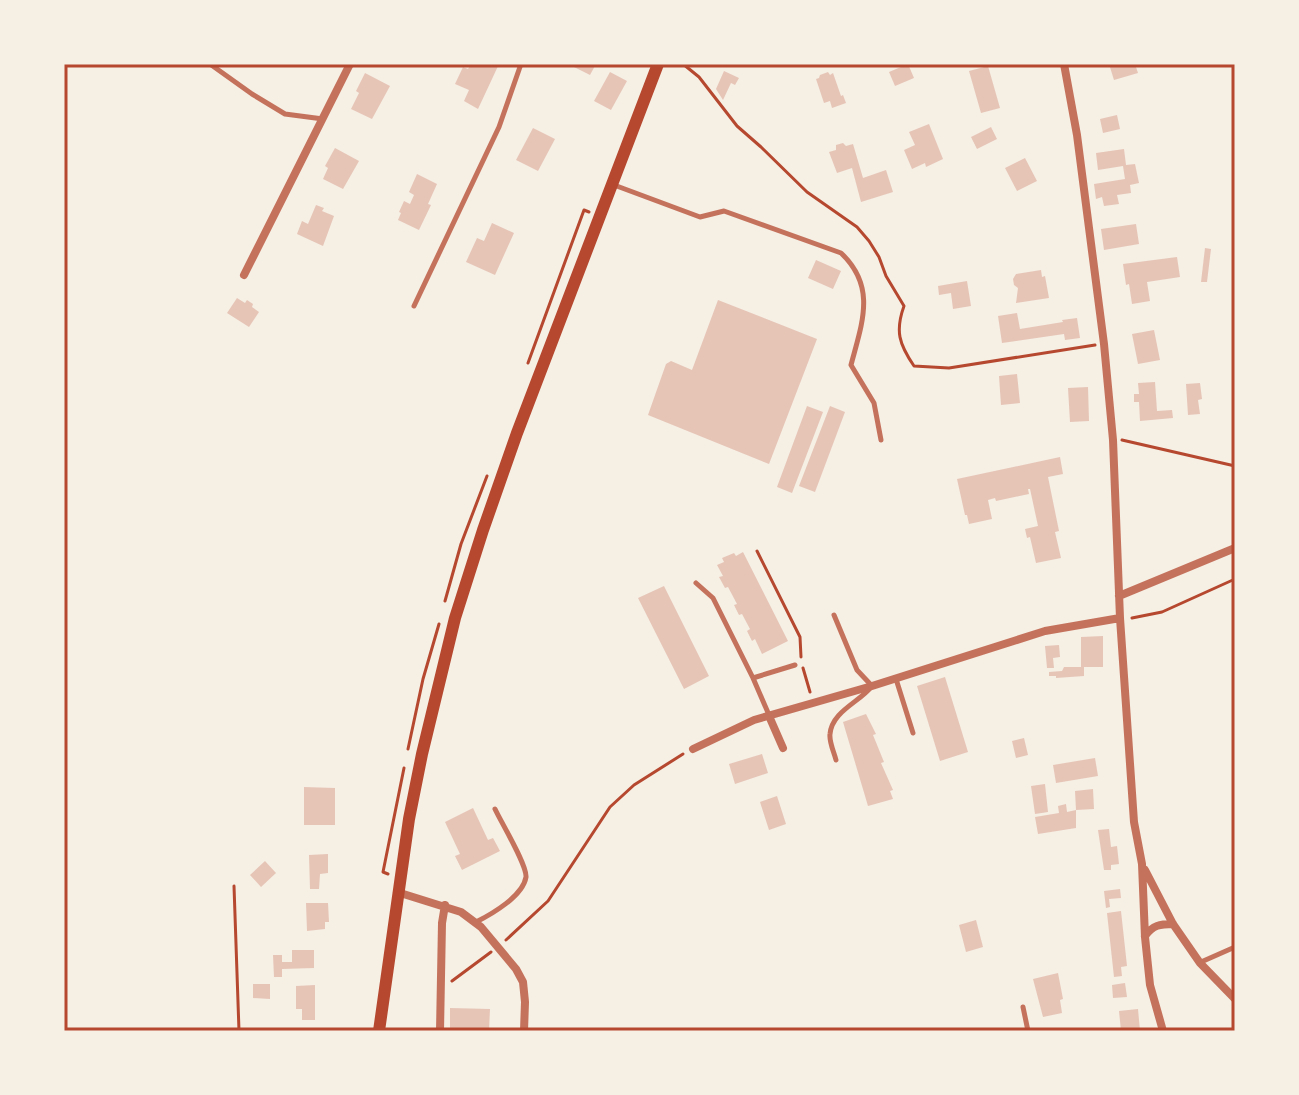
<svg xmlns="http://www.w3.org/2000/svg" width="1299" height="1095" viewBox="0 0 1299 1095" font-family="'Archivo Narrow',sans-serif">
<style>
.building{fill:#e6c5b7}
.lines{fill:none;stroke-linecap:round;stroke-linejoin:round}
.path{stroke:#b5482f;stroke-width:3}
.service{stroke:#c5725c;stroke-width:5}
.minor{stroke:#c5725c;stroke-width:8}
.secondary{stroke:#b5482f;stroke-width:12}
.neatline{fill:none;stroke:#b5482f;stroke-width:3}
</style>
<rect width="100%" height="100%" fill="#f6efe4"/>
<!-- building -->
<path class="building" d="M471 64H499L478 109 464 101 469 90 455 84 463 67 468 69Z
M568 64H596L590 75Z
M908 64 914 78 895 86 889 72Z
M1109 64H1135L1138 73 1114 80Z
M988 66 1000 108 981 113 969 71Z
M724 71 739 78 735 85 731 83 723 100 716 89Z
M610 72 627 81 611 110 594 101Z
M828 72 830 75 833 73 841 96 843 95 846 103 832 108 830 101 824 103 816 79 819 78 820 75Z
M365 73 390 86 372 119 351 109 359 93 356 91Z
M1117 115 1120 129 1103 133 1100 119Z
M929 124 943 159 926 167 925 163 912 169 904 150 915 145 909 132Z
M991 127 997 139 977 149 971 137Z
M533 128 555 139 538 171 516 160Z
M843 143 846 146 853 144 863 178 886 170 893 192 861 202 852 168 837 173 829 152 836 150V145Z
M335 148 359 161 343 189 323 179 328 168 325 166Z
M1124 149 1126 165 1135 164 1139 183 1130 185 1131 193 1117 195 1119 204 1104 206 1102 197 1096 199 1094 184 1125 179 1123 166 1098 170 1096 153Z
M1025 158 1037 181 1017 191 1005 168Z
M417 174 437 184 428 204 431 205 419 230 398 220 401 213 399 212 404 201 410 204 414 195 409 192Z
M316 205 324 208 322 211 334 216 323 246 297 234 302 221 308 224Z
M492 223 514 233 495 275 466 262 477 238 484 241Z
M1136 224 1139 244 1104 250 1101 229Z
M1205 248 1211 249 1207 282H1201Z
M1177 257 1180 277 1147 282 1150 301 1132 304 1129 284 1126 285 1123 264Z
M816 260 841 271 833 289 808 278Z
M1041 270 1042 277 1045 276 1049 298 1016 303 1018 288 1014 285 1013 279 1016 274Z
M967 281 971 306 953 309 951 293 939 295 938 286Z
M237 298 245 303 247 300 253 304 252 307 259 312 249 327 227 313Z
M718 300 817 339 769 464 648 415 666 364 671 361 692 370Z
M1017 313 1020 329 1063 322 1062 320 1077 318 1080 338 1065 340 1064 334 1002 343 998 316Z
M1154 330 1160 360 1138 364 1132 334Z
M1017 374 1020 403 1001 405 999 376Z
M1155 382 1157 411 1172 410 1173 418 1140 421 1139 402H1134V394H1139L1138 383Z
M1200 383 1202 399 1198 400 1200 414 1188 415 1186 384Z
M1088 387 1089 421 1070 422 1068 388Z
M807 406 823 412 792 493 777 487Z
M830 406 845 412 815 492 799 486Z
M1060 457 1063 474 1048 477 1059 531 1055 532 1061 558 1036 563 1030 537 1027 538 1025 529 1038 526 1030 489H1028L1029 494 996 501 995 498 988 500 992 519 969 524 967 515H965L957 479Z
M743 552 788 641 762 654 755 639 752 641 747 631 750 629 742 614 739 615 734 605 737 604 728 587 725 588 719 577 723 576 717 565 724 562 722 558 734 553 736 556Z
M664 586 709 676 684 689 638 598Z
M1103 636V667H1084V676L1056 678V676H1049V672L1062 671 1064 667H1081V637Z
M1059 645 1060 657 1053 658 1054 668H1047L1045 646Z
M945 677 968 752 940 761 917 686Z
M866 714 876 734 873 735 884 762 881 763 893 790 890 791 893 799 868 806 843 722Z
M1024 738 1028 755 1016 758 1012 741Z
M762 754 768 773 735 784 729 764Z
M1095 758 1098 776 1056 783 1053 765Z
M1045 784 1048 812 1035 814 1031 786Z
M304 787 335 788V825H304Z
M1093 789 1094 809 1076 810 1075 791Z
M777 796 786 824 769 830 760 802Z
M1066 804 1067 812 1076 810V828L1038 834 1035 817 1059 813 1058 806Z
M473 808 488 840 493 838 500 851 462 870 455 856 460 854 445 822Z
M1109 829 1111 847 1117 846 1119 864 1111 865V870H1104L1098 830Z
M328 854V873L320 874 319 889H310L309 855Z
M265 861 276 873 261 887 250 875Z
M1120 889 1121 898 1109 899 1110 907 1106 908 1104 891Z
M306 903H328L329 922H325V929L307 931Z
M1121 911 1127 966 1121 967 1122 976 1114 977 1107 913Z
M976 920 983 947 966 952 959 925Z
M292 950H314V968L282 969V977H274L273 955H282V962H292Z
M1058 973 1063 999 1060 1000 1062 1013 1043 1017 1033 979Z
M1125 983 1127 997 1113 998 1112 985Z
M253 984H270V999L253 998Z
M315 985V1020H302V1009H296V986Z
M450 1008 490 1009 489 1031H450Z
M1138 1009 1140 1031H1121L1119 1011Z"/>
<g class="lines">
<!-- path -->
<path class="path" d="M683 64 699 77 737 126 761 147 807 192 857 227 869 241 879 257 886 276 904 306C895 331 899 344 914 366L949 368 1095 345
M528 363 584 210 589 212
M1122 440 1235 466
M757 551 800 637 801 657
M445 601 461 544 487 476
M1132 618 1162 612 1235 579
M803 668 810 692
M408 749 423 679 439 624
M388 874 383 872 404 768
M234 886 239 1031
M506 940 548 901 610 807 634 785 683 754
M452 981 491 952"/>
<!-- service -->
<path class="service" d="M210 64 252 94 285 114 323 119
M614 185 700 217 724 211 841 253C877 287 862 323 851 365L874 403 881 440
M414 306 499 127 521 64
M696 583 713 598 753 678 769 715
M834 615 857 670 872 686C860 702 832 711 830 734 829 742 834 752 836 760
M753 678 795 665
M896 679 913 733
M476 922C492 914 523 896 526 877 527 865 501 822 495 809
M1201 962 1235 947
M1023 1007 1028 1031"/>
<!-- minor -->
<path class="minor" d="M1064 64 1077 135 1104 344 1113 440 1120 618 1134 822 1142 864 1145 937 1150 985 1163 1031
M244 275 350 64
M1119 596 1235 548
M769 716 783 748
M693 749 754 720 872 686 1045 631 1120 618
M1145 870 1173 924 1200 963 1235 999
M397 892 461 912 481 927 516 969 523 982 525 1002 524 1031
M1145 936C1153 925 1160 924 1173 924
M440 1031 442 923 445 905"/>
<!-- secondary -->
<path class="secondary" d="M379 1031 409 819 422 754 455 618 483 530 517 433 658 64"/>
</g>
<!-- border -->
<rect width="1299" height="1095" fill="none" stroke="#f6efe4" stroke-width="132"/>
<rect x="66" y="66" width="1167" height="963" class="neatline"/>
</svg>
